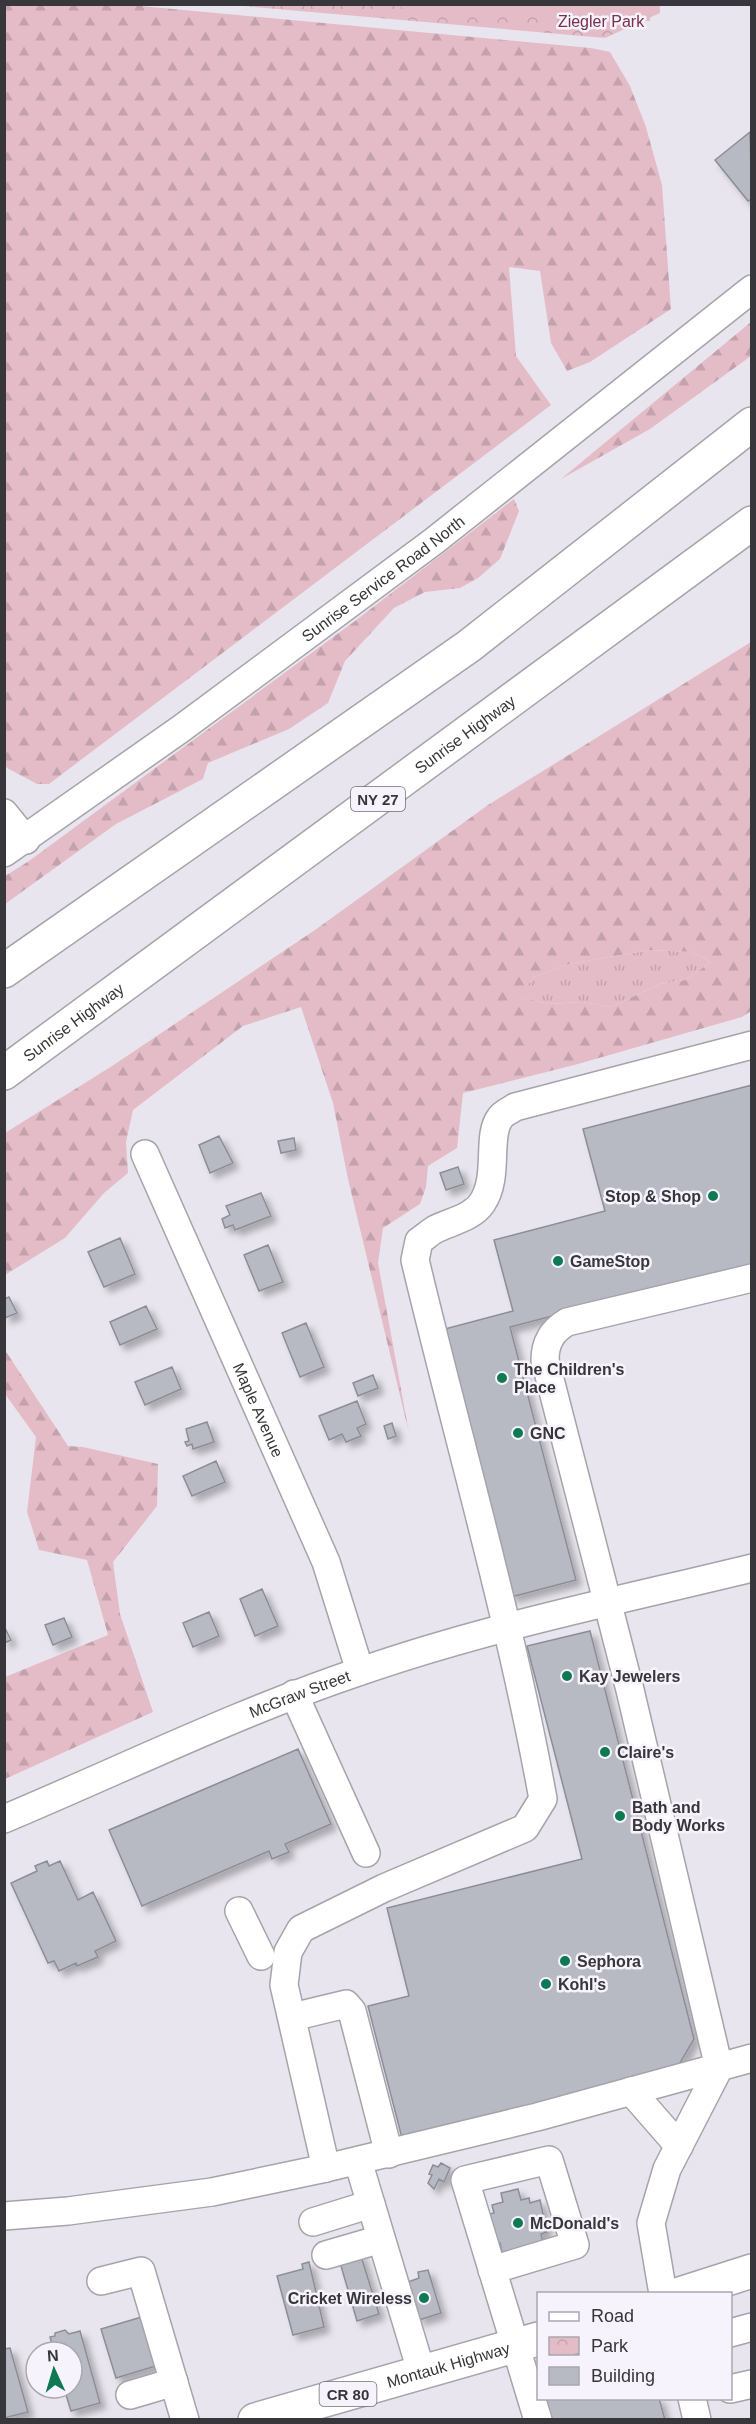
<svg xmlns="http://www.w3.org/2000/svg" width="756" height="2424" viewBox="0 0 756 2424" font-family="Arial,sans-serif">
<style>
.grass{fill:url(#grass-tufts)}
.forest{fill:url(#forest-firs);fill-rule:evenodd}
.park{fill:url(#park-crowns)}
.garden{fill:#e4bcc8}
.building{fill:#b8bac3;stroke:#8c8e97;stroke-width:1.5;filter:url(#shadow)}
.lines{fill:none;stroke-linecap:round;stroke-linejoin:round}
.minor-casing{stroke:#a6a3ab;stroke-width:30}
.major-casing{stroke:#a6a3ab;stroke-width:36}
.highway-casing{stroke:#a6a3ab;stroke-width:36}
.minor{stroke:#fff;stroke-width:27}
.major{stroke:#fff;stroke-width:33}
.highway{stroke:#fff;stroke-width:33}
.poi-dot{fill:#0e7952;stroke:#f6f3fc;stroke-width:2}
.labels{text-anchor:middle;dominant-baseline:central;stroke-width:5;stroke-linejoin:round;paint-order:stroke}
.shield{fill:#f6f3fc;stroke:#706f74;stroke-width:1.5}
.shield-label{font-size:15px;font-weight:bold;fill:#37363a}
.park-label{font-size:16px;fill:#79304d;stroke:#f6f3fc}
.street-label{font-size:16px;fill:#37363a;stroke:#f6f3fc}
.poi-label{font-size:16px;font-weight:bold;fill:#37363a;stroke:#f6f3fc;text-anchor:start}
</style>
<defs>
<pattern id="grass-tufts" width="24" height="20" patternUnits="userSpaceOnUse" patternTransform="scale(1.5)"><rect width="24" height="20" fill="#e4bcc8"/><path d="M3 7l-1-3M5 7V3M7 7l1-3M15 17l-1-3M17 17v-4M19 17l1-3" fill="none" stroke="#c4a2ad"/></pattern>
<pattern id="forest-firs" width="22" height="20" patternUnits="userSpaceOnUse" patternTransform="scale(1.5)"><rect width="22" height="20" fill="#e4bcc8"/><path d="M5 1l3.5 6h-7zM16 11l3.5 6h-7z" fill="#c4a2ad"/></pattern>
<pattern id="park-crowns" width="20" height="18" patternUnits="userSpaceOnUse" patternTransform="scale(1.5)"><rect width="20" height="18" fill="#e4bcc8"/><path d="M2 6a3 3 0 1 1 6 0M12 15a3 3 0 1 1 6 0" fill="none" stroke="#c4a2ad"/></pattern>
<filter id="shadow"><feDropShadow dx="5.5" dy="5.5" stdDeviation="3" flood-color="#0004"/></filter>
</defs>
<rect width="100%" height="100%" fill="#e9e5ee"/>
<!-- grass -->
<path class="grass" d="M650 950 691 952 711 962 685 980 660 984 611 1007 582 1002 549 1004 518 997 534 977 569 964Z"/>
<!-- forest -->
<path class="forest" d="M4 5H130L591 48 610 52 630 86 646 127 662 185 671 309 590 362 567 371 551 343 540 271 509 267 516 356 551 405 49 784H37L7 768 5 764Z
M751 322V356L650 429 561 479Z
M514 499 519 511 500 559 478 578 460 588 425 592 394 608 345 661 328 703 289 729 208 763 203 779 116 824 5 904V876L29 861 355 621Z
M751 642V1011L742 1017 578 1064 463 1093 457 1148 428 1166 426 1187 420 1204 383 1228 378 1263 409 1433 348 1179 333 1103 301 1007 243 1026 133 1110 126 1142 128 1173 104 1193 65 1238 5 1275V1133L112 1066 315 930 488 805ZM650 950 691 952 711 962 685 980 660 984 611 1007 582 1002 549 1004 519 997 534 977 569 964Z
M5 1350 68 1446 83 1447 158 1464 157 1506 113 1562 120 1614 153 1712 5 1779V1677L108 1635 87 1560 39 1550 27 1512 36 1437 5 1394Z"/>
<!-- park -->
<path class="park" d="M660 4V13L605 38 232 5Z"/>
<!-- garden -->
<path class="garden" d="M400 5 651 4V5L650 21 403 9Z"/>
<!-- building -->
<path class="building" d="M750 132 752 199 748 201 715 160Z
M752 1085V1264L510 1327 576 1580 511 1597 441 1330 513 1311 494 1240 605 1211 583 1129Z
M219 1136 233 1163 210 1173 199 1145Z
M294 1138 296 1150 281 1153 278 1141Z
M458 1167 464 1184 446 1190 440 1173Z
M261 1193 271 1216 235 1230 233 1225 225 1228 222 1219 230 1215 226 1206Z
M120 1238 135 1274 104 1287 88 1252Z
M268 1245 283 1282 259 1291 244 1255Z
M9 1297 17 1313 5 1318 4 1299Z
M146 1306 157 1329 120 1345 110 1322Z
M306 1323 324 1367 300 1377 282 1333Z
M172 1367 181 1389 145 1405 135 1382Z
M373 1375 378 1388 358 1396 353 1383Z
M357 1401 366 1424 357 1428 361 1436 346 1442 342 1434 329 1440 319 1416Z
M207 1422 214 1442 193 1449 192 1444 187 1446 185 1442 189 1441 186 1429Z
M392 1423 396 1436 388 1439 384 1426Z
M216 1461 225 1482 192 1496 183 1476Z
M262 1589 278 1626 255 1636 240 1599Z
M209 1612 219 1636 193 1647 183 1623Z
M64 1618 72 1637 53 1645 45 1625Z
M4 1626 11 1640 4 1643Z
M590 1631 694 2039 677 2068 402 2138 368 2006 409 1996 387 1908 582 1859 527 1646Z
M298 1749 331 1824 285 1844 289 1852 272 1859 269 1851 142 1906 109 1830Z
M47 1861 49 1866 60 1861 78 1900 93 1892 116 1941 95 1951 98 1957 77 1966 76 1963 59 1971 54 1961 48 1963 11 1883 37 1871 35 1866Z
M441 2163 450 2168 444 2182 439 2179 434 2189 428 2183 432 2175 429 2174 433 2165 438 2167Z
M518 2189 521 2200 529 2198 530 2203 540 2200 547 2232 541 2234 545 2252 504 2261 500 2243 495 2244 489 2214 494 2213 492 2205 503 2202 501 2193Z
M360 2253 379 2314 357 2321 339 2259Z
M309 2262 324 2327 293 2335 277 2276 303 2269 302 2264Z
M428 2270 441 2313 419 2320 408 2282 419 2278 418 2272Z
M145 2316 159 2365 116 2378 101 2329Z
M65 2330 69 2334 80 2331 100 2403 71 2411 64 2388H72V2352H54L50 2337 55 2336V2333Z
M10 2348 28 2412 4 2418V2349Z
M541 2398H659L665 2420H547Z"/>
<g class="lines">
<!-- minor casing -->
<g class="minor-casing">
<g id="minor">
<path d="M4 813 26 840"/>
<path id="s1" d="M4 853 182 728 434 541 752 289"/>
<path d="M752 1045 515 1107C511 1110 503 1113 500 1118 486 1136 500 1177 482 1203 472 1218 449 1222 434 1230 429 1233 424 1238 419 1241L415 1260C458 1440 510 1617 543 1799L525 1828 384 1888 301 1929 288 1952 284 1985 326 2168 537 2117 752 2058"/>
<path id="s2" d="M145 1154 326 1562 360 1671"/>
<path d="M294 1694 366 1853"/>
<path id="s3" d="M4 1819C123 1769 239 1712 361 1671 488 1627 621 1600 752 1568"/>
<path d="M239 1911 261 1956"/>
<path d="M292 2017 346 2004 352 2011 389 2154"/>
<path d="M631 2091 679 2146"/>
<path d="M358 2161 422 2374"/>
<path d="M4 2216 68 2211 212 2192 326 2168"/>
<path d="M313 2222 371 2204"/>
<path d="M326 2255 381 2239"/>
<path d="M492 2270 575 2245 549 2160 465 2180 538 2420"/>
<path d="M101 2281 141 2271 185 2420"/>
<path d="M663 2294 651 2223 667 2169 719 2068 630 1690 545 1360C545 1342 552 1331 567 1322L752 1278"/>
<path d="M730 2333 752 2327"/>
<path d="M730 2389 752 2384"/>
<path d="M130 2395 174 2382"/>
<path d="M692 2398 697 2420"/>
</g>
</g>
<!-- major casing -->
<g class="major-casing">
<g id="major">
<path d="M680 2294 752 2271"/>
<path id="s4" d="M255 2420 538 2339"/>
</g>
</g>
<!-- highway casing -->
<g class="highway-casing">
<g id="highway">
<path d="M4 971 469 646 752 424"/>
<path id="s5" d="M4 1073 752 523"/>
</g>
</g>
<!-- minor -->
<use href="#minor" class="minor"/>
<!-- major -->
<use href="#major" class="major"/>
<!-- highway -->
<use href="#highway" class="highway"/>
</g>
<!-- markers -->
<g class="poi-dot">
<circle cx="713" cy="1196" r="6"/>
<circle cx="558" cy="1261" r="6"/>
<circle cx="502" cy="1378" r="6"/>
<circle cx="518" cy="1433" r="6"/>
<circle cx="567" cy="1676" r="6"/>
<circle cx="605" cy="1752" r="6"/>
<circle cx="620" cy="1816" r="6"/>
<circle cx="565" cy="1961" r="6"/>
<circle cx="546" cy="1984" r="6"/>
<circle cx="518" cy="2223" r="6"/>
<circle cx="424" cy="2298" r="6"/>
</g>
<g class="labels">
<!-- shield labels -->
<g class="shield">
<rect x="351" y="787" width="54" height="24" rx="4.5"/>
<rect x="319.5" y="2382" width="57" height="24" rx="4.5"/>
</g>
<g class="shield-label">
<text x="378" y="799">NY 27</text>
<text x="348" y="2394">CR 80</text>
</g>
<!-- park labels -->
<g class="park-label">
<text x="601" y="21">Ziegler Park</text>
</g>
<!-- street labels -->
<g class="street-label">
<text stroke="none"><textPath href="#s1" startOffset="468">Sunrise Service Road North</textPath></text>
<text stroke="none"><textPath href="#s5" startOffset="572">Sunrise Highway</textPath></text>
<text stroke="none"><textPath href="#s5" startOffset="86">Sunrise Highway</textPath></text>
<text stroke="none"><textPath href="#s2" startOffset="280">Maple Avenue</textPath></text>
<text stroke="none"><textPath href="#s3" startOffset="321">McGraw Street</textPath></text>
<text stroke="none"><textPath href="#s4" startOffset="201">Montauk Highway</textPath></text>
</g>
<!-- poi labels -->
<g class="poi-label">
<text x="701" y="1196" text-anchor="end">Stop &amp; Shop</text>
<text x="570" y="1261">GameStop</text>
<text x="514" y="1369">The Children's<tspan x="514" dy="18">Place</tspan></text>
<text x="530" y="1433">GNC</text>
<text x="579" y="1676">Kay Jewelers</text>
<text x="617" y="1752">Claire's</text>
<text x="632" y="1807">Bath and<tspan x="632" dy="18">Body Works</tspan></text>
<text x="577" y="1961">Sephora</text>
<text x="558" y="1984">Kohl's</text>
<text x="530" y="2223">McDonald's</text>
<text x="412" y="2298" text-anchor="end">Cricket Wireless</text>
</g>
</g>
<!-- border -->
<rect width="756" height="2424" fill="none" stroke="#37363a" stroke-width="12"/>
<!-- legend -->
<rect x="537" y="2292" width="195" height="108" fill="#f6f3fc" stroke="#aaa7ae" stroke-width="1.5"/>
<rect x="549" y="2312" width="30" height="9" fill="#ffffff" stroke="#aaa7ae" stroke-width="1.5"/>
<text x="591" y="2322" font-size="18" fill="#37363a">Road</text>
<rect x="549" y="2337" width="30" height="18" fill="url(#park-crowns)" stroke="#aaa7ae" stroke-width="1.5"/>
<text x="591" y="2352" font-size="18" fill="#37363a">Park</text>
<rect x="549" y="2367" width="30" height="18" fill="#b8bac3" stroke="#aaa7ae" stroke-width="1.5"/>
<text x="591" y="2382" font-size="18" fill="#37363a">Building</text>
<!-- north arrow -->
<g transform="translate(54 2370) rotate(356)"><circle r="28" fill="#f6f3fc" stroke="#aaa7ae" stroke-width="1.5"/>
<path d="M0-4.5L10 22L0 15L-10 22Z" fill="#0e7952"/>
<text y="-9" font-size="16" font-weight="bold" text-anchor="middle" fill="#37363a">N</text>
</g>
</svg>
